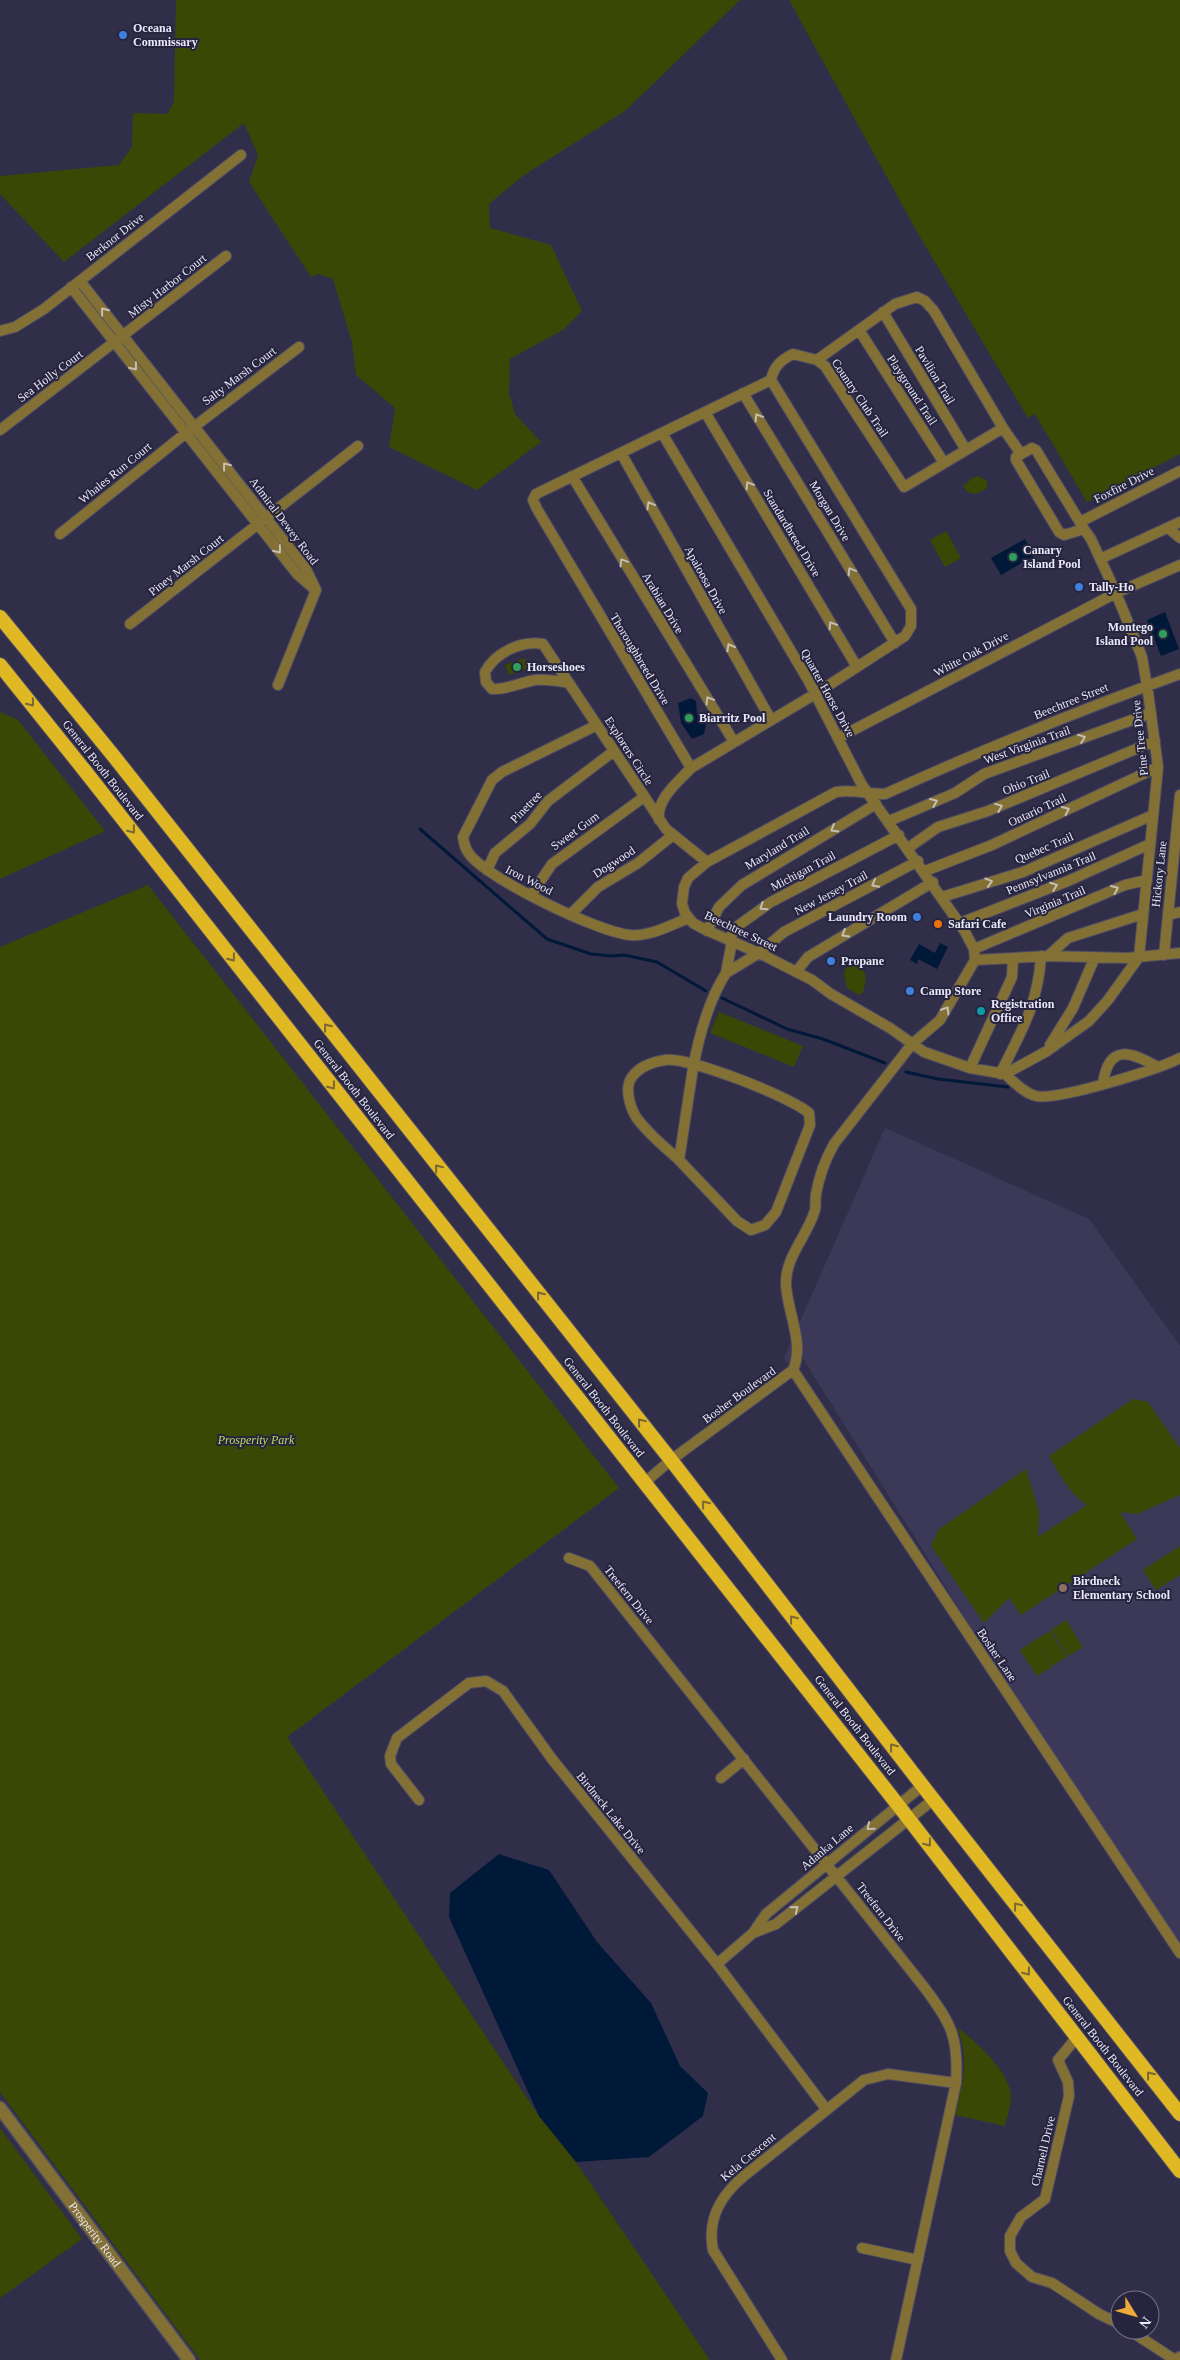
<svg xmlns="http://www.w3.org/2000/svg" width="1180" height="2360" viewBox="0 0 1180 2360" font-family="'Times New Roman',serif">
<style>
.built{fill:#3c3858}
.green{fill:#3b4805}
.water{fill:#001939}
.lines{fill:none;stroke-linecap:round;stroke-linejoin:round}
.stream{stroke:#001939;stroke-width:3}
.minor-casing{stroke:#4e4c65;stroke-width:12}
.tertiary-casing{stroke:#4e4c65;stroke-width:15}
.trunk-casing{stroke:#4e4c65;stroke-width:16}
.minor{stroke:#837034;stroke-width:10}
.tertiary{stroke:#837034;stroke-width:12}
.trunk{stroke:#e0b824;stroke-width:14}
.oneway{stroke:#c5beb5}
.oneway2{stroke:#7a6732}
.shop-dot{fill:#3f7fe0;stroke:#27243e;stroke-width:2}
.leisure-dot{fill:#2e9e5b;stroke:#27243e;stroke-width:2}
.food-dot{fill:#e8710a;stroke:#27243e;stroke-width:2}
.culture-dot{fill:#0f9aa8;stroke:#27243e;stroke-width:2}
.education-dot{fill:#8d6e63;stroke:#27243e;stroke-width:2}
.labels{text-anchor:middle;dominant-baseline:central;stroke-width:4;stroke-linejoin:round;paint-order:stroke}
.poi-label{font-size:12px;font-weight:bold;fill:#e9e8fa;stroke:#27243e;text-anchor:start}
.street-label{font-size:12px;fill:#e9e8fa;stroke:#27243e}
.park-label{font-size:12px;font-style:italic;fill:#c0dc61;stroke:#27243e}
</style>
<rect width="100%" height="100%" fill="#312e49"/>
<!-- built -->
<path class="built" d="M885 1128 1089 1219 1180 1346V1961L800 1354 787 1363 784 1358Z"/>
<!-- green -->
<path class="green" d="M176 0H740L625 111 524 175 489 204 490 228 551 245 582 311 563 330 510 359 509 393 515 414 541 442 477 490 389 447 395 408 356 375 352 342 333 279 319 274 311 277 249 182 258 155 244 123 64 262 0 194V176L119 165 132 147 133 113 167 114 174 102Z
M789 0H1180V454L1087 502 1035 414 1028 418 920 237Z
M979 476 987 481V488C978 494 970 498 963 486L974 477Z
M946 531 961 558 945 567 930 540Z
M525 658 528 668 509 675 505 665Z
M0 712 18 720 105 831 0 879Z
M148 885 619 1488 287 1737 539 2116 576 2162 710 2360H200L0 2092V947Z
M861 960 865 962V966L862 968C868 976 865 984 863 993L859 995 847 988 844 973 848 964 858 965Z
M719 1012 803 1046 794 1067 710 1033Z
M1133 1399 1148 1402 1180 1448V1495L1137 1514 1120 1512 1137 1539 1021 1615 1009 1598 984 1623 931 1546 938 1530 1026 1469 1039 1512 1038 1537 1087 1505C1069 1493 1060 1475 1049 1456Z
M1180 1546V1575L1156 1590 1143 1570Z
M1066 1620 1083 1647 1068 1656 1051 1630Z
M1050 1631 1067 1657 1052 1666 1035 1640Z
M1035 1640 1052 1667 1037 1676 1020 1650Z
M957 2027C974 2040 1010 2071 1011 2096 1011 2105 1007 2117 1005 2126L955 2115C963 2081 970 2060 957 2027Z
M0 2128 82 2239 0 2298Z"/>
<!-- water -->
<path class="water" d="M1025 539 1034 556 1001 575 991 558Z
M1165 612 1179 649 1161 656 1147 620Z
M691 698 696 701 697 714 701 724 705 723 706 725 704 734 692 739 681 723 678 703Z
M940 943 948 947 937 969 918 959 917 964 910 960 919 944 935 953Z
M499 1854 549 1870 597 1942 651 2003 680 2066 708 2093 703 2116 649 2157 576 2162 539 2116 449 1917 450 1893Z"/>
<g class="lines">
<!-- stream -->
<path class="stream" d="M420 829 547 939 591 954 612 956 624 955 657 962 706 991
M722 998 787 1029 823 1039 885 1063
M906 1072 938 1079 1008 1087"/>
<!-- minor casing -->
<g class="minor-casing">
<path id="minor" d="M80 281 306 569 316 590
M71 287 297 574 313 588
M883 312 966 450
M859 330 944 463
M0 331 15 327 44 309 241 155
M771 380 536 494 533 500 537 509 691 768 815 694 905 636 911 626V609L771 380C774 366 781 360 793 354L817 360
M743 393 895 643
M705 412 857 667
M1003 428 904 487 825 366 817 360 895 304 917 297 925 301 934 311 1003 428 1021 454
M0 430 226 256
M662 433 808 680 862 785 964 930 974 949 975 960
M1032 448 1036 450 1084 529 1064 535 1059 532 1016 460V457Z
M621 453 771 720
M572 476 734 742
M1080 522 1180 471
M1168 528 1180 538
M1084 529 1091 539 1116 593 1142 657 1148 692 1158 767 1139 957 1108 1000 1089 1021 1047 1051 1005 1074 970 1068 924 1052 890 1028 831 994 812 980 765 956 704 929 693 923 685 913 682 904 684 887 688 878 707 862 836 792C853 789 868 794 885 794 982 750 1080 710 1180 674
M60 534 186 433 299 347
M1100 559 1180 522
M130 624 358 446
M569 683C558 681 548 679 536 680 521 682 508 690 492 689L486 682 485 672C495 653 521 640 543 644L666 829 707 862
M278 685 316 590
M597 725 502 772 492 780 463 837C464 844 465 849 470 855 490 880 598 932 630 935 650 937 670 925 689 918
M838 738 1116 593 1180 565
M659 820C656 799 678 782 691 768
M889 821 955 793 984 774 1151 713
M908 848 938 827 988 811 1155 741
M487 870 495 853 530 824 548 801 614 751
M925 871 992 845 1158 767
M531 895 552 864 644 797
M942 897 1023 872 1153 815
M571 914 598 887 638 863 673 835
M1168 915 1180 912
M960 923 1068 881 1150 844
M707 931 719 907 742 885 876 804
M728 940 739 925 771 902 899 835
M732 941 726 973 759 953 784 932 918 861
M974 949 1125 885 1147 880
M1164 955 1180 795
M1048 956 1068 938 1143 914
M975 960 1048 956 1127 958 1180 953
M796 972 808 957 933 882
M1050 1045 1073 1008 1095 957
M970 1068 1012 977 1013 958
M1000 1074C1021 1032 1038 1005 1041 956
M1005 1074C1014 1082 1024 1093 1036 1096 1057 1101 1159 1069 1180 1058
M1103 1083C1109 1043 1131 1052 1158 1067
M679 1160C665 1147 647 1133 636 1117 630 1107 624 1087 632 1077 639 1067 652 1062 665 1060 687 1056 791 1097 809 1113L810 1125 776 1212 765 1225 751 1230 737 1221 679 1160 693 1068C699 1036 708 1001 726 973
M793 1370 1180 1953
M644 1483 671 1460 793 1370C805 1343 787 1312 786 1284 785 1257 808 1235 815 1210 816 1205 815 1199 816 1194 819 1177 825 1160 834 1144L912 1044 940 1020 975 960
M569 1558 590 1566 924 1987C951 2023 959 2037 956 2083L896 2360
M721 1778 744 1759
M419 1800 391 1764 390 1756 397 1738 469 1683 486 1681 503 1691 552 1759 717 1964 826 2109
M753 1933 776 1924 933 1800
M717 1964 753 1933 766 1914 922 1786
M1077 2037 1058 2060 1068 2082 1069 2096 1045 2199 1021 2217 1010 2236V2251L1016 2263 1032 2277 1052 2283 1099 2314 1120 2324
M862 2248 918 2260
M1129 2330 1175 2360
M782 2360 713 2250C707 2219 720 2196 744 2176L864 2080 888 2074 956 2083"/>
</g>
<!-- tertiary casing -->
<g class="tertiary-casing">
<g id="tertiary">
<path id="s1" d="M0 2108 189 2360"/>
<path d="M1178 2360 1180 2358"/>
</g>
</g>
<!-- trunk casing -->
<g class="trunk-casing">
<path id="trunk" d="M0 617 112 754 671 1460 929 1794 1180 2114
M0 665 85 771 898 1805 1180 2171"/>
</g>
<!-- minor -->
<use href="#minor" class="minor"/>
<!-- tertiary -->
<use href="#tertiary" class="tertiary"/>
<!-- trunk -->
<use href="#trunk" class="trunk"/>
</g>
<!-- one-way arrows -->
<defs><path id="oneway-chevron" d="M-2-3.5L2.5 0L-2 3.5" fill="none" stroke-width="1.6" stroke-linecap="round" stroke-linejoin="round" transform="scale(1.25)"/></defs>
<g class="oneway">
<use href="#oneway-chevron" transform="translate(104 311) rotate(-128)"/>
<use href="#oneway-chevron" transform="translate(134 367) rotate(52)"/>
<use href="#oneway-chevron" transform="translate(758 417) rotate(-121)"/>
<use href="#oneway-chevron" transform="translate(226 466) rotate(-128)"/>
<use href="#oneway-chevron" transform="translate(749 485) rotate(-121)"/>
<use href="#oneway-chevron" transform="translate(650 505) rotate(-119)"/>
<use href="#oneway-chevron" transform="translate(278 550) rotate(52)"/>
<use href="#oneway-chevron" transform="translate(623 562) rotate(-121)"/>
<use href="#oneway-chevron" transform="translate(851 571) rotate(-121)"/>
<use href="#oneway-chevron" transform="translate(832 625) rotate(-121)"/>
<use href="#oneway-chevron" transform="translate(730 647) rotate(-119)"/>
<use href="#oneway-chevron" transform="translate(709 700) rotate(-121)"/>
<use href="#oneway-chevron" transform="translate(1082 738) rotate(-20)"/>
<use href="#oneway-chevron" transform="translate(934 802) rotate(-23)"/>
<use href="#oneway-chevron" transform="translate(999 807) rotate(-22)"/>
<use href="#oneway-chevron" transform="translate(1066 810) rotate(-25)"/>
<use href="#oneway-chevron" transform="translate(834 829) rotate(149)"/>
<use href="#oneway-chevron" transform="translate(989 882) rotate(-17)"/>
<use href="#oneway-chevron" transform="translate(875 884) rotate(152)"/>
<use href="#oneway-chevron" transform="translate(1054 886) rotate(-21)"/>
<use href="#oneway-chevron" transform="translate(1115 889) rotate(-25)"/>
<use href="#oneway-chevron" transform="translate(763 907) rotate(145)"/>
<use href="#oneway-chevron" transform="translate(845 934) rotate(149)"/>
<use href="#oneway-chevron" transform="translate(946 1010) rotate(-58)"/>
<use href="#oneway-chevron" transform="translate(870 1827) rotate(140)"/>
<use href="#oneway-chevron" transform="translate(795 1909) rotate(-39)"/>
</g>
<g class="oneway2">
<use href="#oneway-chevron" transform="translate(31 703) rotate(51)"/>
<use href="#oneway-chevron" transform="translate(132 830) rotate(52)"/>
<use href="#oneway-chevron" transform="translate(232 958) rotate(52)"/>
<use href="#oneway-chevron" transform="translate(327 1027) rotate(-128)"/>
<use href="#oneway-chevron" transform="translate(332 1086) rotate(52)"/>
<use href="#oneway-chevron" transform="translate(438 1168) rotate(-129)"/>
<use href="#oneway-chevron" transform="translate(540 1295) rotate(-129)"/>
<use href="#oneway-chevron" transform="translate(641 1422) rotate(-129)"/>
<use href="#oneway-chevron" transform="translate(705 1504) rotate(-128)"/>
<use href="#oneway-chevron" transform="translate(793 1619) rotate(-128)"/>
<use href="#oneway-chevron" transform="translate(893 1747) rotate(-128)"/>
<use href="#oneway-chevron" transform="translate(928 1843) rotate(52)"/>
<use href="#oneway-chevron" transform="translate(1017 1906) rotate(-128)"/>
<use href="#oneway-chevron" transform="translate(1027 1972) rotate(52)"/>
<use href="#oneway-chevron" transform="translate(1150 2075) rotate(-128)"/>
</g>
<!-- markers -->
<g class="shop-dot">
<circle cx="123" cy="35" r="5"/>
<circle cx="1079" cy="587" r="5"/>
<circle cx="917" cy="917" r="5"/>
<circle cx="831" cy="961" r="5"/>
<circle cx="910" cy="991" r="5"/>
</g>
<g class="leisure-dot">
<circle cx="1013" cy="557" r="5"/>
<circle cx="1163" cy="634" r="5"/>
<circle cx="517" cy="667" r="5"/>
<circle cx="689" cy="718" r="5"/>
</g>
<circle class="food-dot" cx="938" cy="924" r="5"/>
<circle class="culture-dot" cx="981" cy="1011" r="5"/>
<circle class="education-dot" cx="1063" cy="1588" r="5"/>
<g class="labels">
<!-- poi labels -->
<g class="poi-label">
<text x="133" y="28">Oceana<tspan x="133" dy="14">Commissary</tspan></text>
<text x="1023" y="550">Canary<tspan x="1023" dy="14">Island Pool</tspan></text>
<text x="1089" y="587">Tally-Ho</text>
<text x="1153" y="627" text-anchor="end">Montego<tspan x="1153" dy="14">Island Pool</tspan></text>
<text x="527" y="667">Horseshoes</text>
<text x="699" y="718">Biarritz Pool</text>
<text x="907" y="917" text-anchor="end">Laundry Room</text>
<text x="948" y="924">Safari Cafe</text>
<text x="841" y="961">Propane</text>
<text x="920" y="991">Camp Store</text>
<text x="991" y="1004">Registration<tspan x="991" dy="14">Office</tspan></text>
<text x="1073" y="1581">Birdneck<tspan x="1073" dy="14">Elementary School</tspan></text>
</g>
<!-- street labels -->
<g class="street-label">
<text transform="translate(115 237) rotate(-38)">Berknor Drive</text>
<text transform="translate(167 286) rotate(-38)">Misty Harbor Court</text>
<text transform="translate(935 375) rotate(59)">Pavilion Trail</text>
<text transform="translate(50 376) rotate(-37)">Sea Holly Court</text>
<text transform="translate(239 376) rotate(-37)">Salty Marsh Court</text>
<text transform="translate(912 390) rotate(57)">Playground Trail</text>
<text transform="translate(860 398) rotate(56)">Country Club Trail</text>
<text transform="translate(115 473) rotate(-39)">Whales Run Court</text>
<text transform="translate(1124 485) rotate(-27)">Foxfire Drive</text>
<text transform="translate(830 511) rotate(59)">Morgan Drive</text>
<text transform="translate(284 521) rotate(53)">Admiral Dewey Road</text>
<text transform="translate(792 533) rotate(59)">Standardbreed Drive</text>
<text transform="translate(186 565) rotate(-38)">Piney Marsh Court</text>
<text transform="translate(706 580) rotate(61)">Apaloosa Drive</text>
<text transform="translate(663 603) rotate(59)">Arabian Drive</text>
<text transform="translate(971 654) rotate(-28)">White Oak Drive</text>
<text transform="translate(640 659) rotate(59)">Thoroughbreed Drive</text>
<text transform="translate(828 693) rotate(61)">Quarter Horse Drive</text>
<text transform="translate(1071 701) rotate(-22)">Beechtree Street</text>
<text transform="translate(1140 738) rotate(-96)">Pine Tree Drive</text>
<text transform="translate(1027 745) rotate(-20)">West Virginia Trail</text>
<text transform="translate(629 751) rotate(57)">Explorers Circle</text>
<text transform="translate(103 770) rotate(52)">General Booth Boulevard</text>
<text transform="translate(1026 782) rotate(-22)">Ohio Trail</text>
<text transform="translate(526 807) rotate(-46)">Pinetree</text>
<text transform="translate(1037 810) rotate(-25)">Ontario Trail</text>
<text transform="translate(575 831) rotate(-36)">Sweet Gum</text>
<text transform="translate(777 848) rotate(-31)">Maryland Trail</text>
<text transform="translate(1044 848) rotate(-23)">Quebec Trail</text>
<text transform="translate(614 862) rotate(-33)">Dogwood</text>
<text transform="translate(803 871) rotate(-28)">Michigan Trail</text>
<text transform="translate(1051 873) rotate(-22)">Pennsylvannia Trail</text>
<text transform="translate(1159 874) rotate(-84)">Hickory Lane</text>
<text transform="translate(529 880) rotate(27)">Iron Wood</text>
<text transform="translate(831 893) rotate(-28)">New Jersey Trail</text>
<text transform="translate(1055 902) rotate(-23)">Virginia Trail</text>
<text transform="translate(741 931) rotate(25)">Beechtree Street</text>
<text transform="translate(354 1089) rotate(52)">General Booth Boulevard</text>
<text transform="translate(739 1395) rotate(-36)">Bosher Boulevard</text>
<text transform="translate(604 1407) rotate(52)">General Booth Boulevard</text>
<text transform="translate(629 1595) rotate(51)">Treefern Drive</text>
<text transform="translate(997 1655) rotate(56)">Bosher Lane</text>
<text transform="translate(855 1725) rotate(52)">General Booth Boulevard</text>
<text transform="translate(611 1813) rotate(51)">Birdneck Lake Drive</text>
<text transform="translate(827 1847) rotate(-40)">Adanka Lane</text>
<text transform="translate(881 1912) rotate(52)">Treefern Drive</text>
<text transform="translate(1103 2046) rotate(52)">General Booth Boulevard</text>
<text transform="translate(1043 2151) rotate(-77)">Charnell Drive</text>
<text transform="translate(748 2157) rotate(-40)">Kela Crescent</text>
<text stroke="none"><textPath href="#s1" startOffset="158">Prosperity Road</textPath></text>
</g>
<!-- park labels -->
<g class="park-label">
<text x="256" y="1440">Prosperity Park</text>
</g>
</g>
<!-- north arrow -->
<g transform="translate(1135 2315) rotate(127)"><circle r="24" fill="#27243e" stroke="#757289"/>
<path d="M0-4L9 19L0 12L-9 19Z" fill="#ebaa39"/>
<text y="-8" font-size="14" font-weight="bold" text-anchor="middle" fill="#e9e8fa">N</text>
</g>
</svg>
